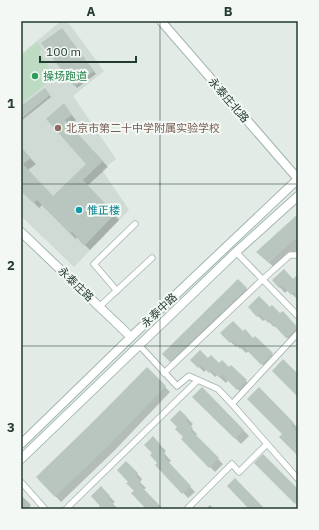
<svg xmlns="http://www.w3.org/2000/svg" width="319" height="530" viewBox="0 0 319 530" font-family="'IBM Plex Sans','Noto Sans SC',sans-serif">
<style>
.built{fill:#d1dbd5}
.garden{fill:#bddbc2}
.shadow{fill:#0003}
.building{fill:#b8c6bf}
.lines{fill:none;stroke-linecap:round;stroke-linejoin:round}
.street-casing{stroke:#a5b3ac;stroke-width:7}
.secondary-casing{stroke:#a2b6ad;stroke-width:10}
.street{stroke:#fff;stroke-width:5.5}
.secondary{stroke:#fff;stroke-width:8}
.grid{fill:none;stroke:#243b32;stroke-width:1;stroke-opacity:0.55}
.leisure-dot{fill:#2e9e5b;stroke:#f3f8f5;stroke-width:1.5}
.education-dot{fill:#8d6e63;stroke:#f3f8f5;stroke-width:1.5}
.culture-dot{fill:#0f9aa8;stroke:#f3f8f5;stroke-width:1.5}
.labels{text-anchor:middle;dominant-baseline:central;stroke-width:4;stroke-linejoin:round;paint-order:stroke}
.leisure-label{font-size:11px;fill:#27864d;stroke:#f3f8f5;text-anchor:start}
.street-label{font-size:11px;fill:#243b32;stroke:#f3f8f5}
.education-label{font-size:11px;fill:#785e54;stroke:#f3f8f5;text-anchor:start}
.culture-label{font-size:11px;fill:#0d838f;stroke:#f3f8f5;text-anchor:start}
.neatline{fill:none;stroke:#243b32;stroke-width:1.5}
.grid-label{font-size:13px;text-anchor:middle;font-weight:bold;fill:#243b32}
</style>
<rect width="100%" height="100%" fill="#e2ebe6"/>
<!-- built -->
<path class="built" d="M61 21H67L104 71 73 96 116 159 102 170 129 210 74 267 21 216V54Z"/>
<!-- garden -->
<path class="garden" d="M37 42 42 48 39 53C63 78 40 88 21 104V56Z"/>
<!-- shadow -->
<path class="shadow" d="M64 32 96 74 77 88 43 44Z
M45 89 51 97 21 121V107Z
M63 105 76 120 70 126 108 167 87 186 119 220 90 250 77 237 76 239 42 205 39 208 21 189V149L36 164 28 170 53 197 88 164 47 119Z
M298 217V251L277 270 266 260Z
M298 279V298L297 299 288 290 285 293 273 280Z
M238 280 251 294 176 366 163 354Z
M249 307 270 308 288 318 298 329V338L292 343 276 326 274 327 266 319 263 321Z
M222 333H243L253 339 255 337 277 359 267 369 249 351 246 353 238 345 236 347Z
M208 359 229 369 231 367 251 386 243 394 228 380 226 383 217 375 215 377 207 369 204 372 192 360Z
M147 369 170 392 114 451 61 502 37 477Z
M202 389 249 436 241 444 194 397Z
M259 389 298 428 296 432 298 434V455L283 434Z
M180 411 193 424 190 427 197 434 195 436 223 464 215 472 183 439 184 437 178 427Z
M153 438 166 451 164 453 171 461 168 463 195 492 188 498 157 465 159 463Z
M126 462 142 479 140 482 146 488 143 490 162 509H148L130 482Z
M101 488 115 502 112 504 117 509H100L102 506Z
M21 495 31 505 28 509H21Z
M210 505 214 509H206Z"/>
<!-- building -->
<path class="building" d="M62 28 94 71 74 86 41 43Z
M45 88 50 95 21 119V106Z
M64 103 72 115 65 120 103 161 83 180 115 214 84 246 72 232 70 234 57 220 37 200 33 203 21 191V147L31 158 23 164 53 196 86 164 46 119Z
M298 214V242L295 239 269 263 256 252Z
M284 269 293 279 298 274V297L293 292 291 295 282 285 279 288 272 280Z
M238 279 247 288 170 362 162 354Z
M259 296 270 307 272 305 280 313 283 311 298 328 286 338 270 321 268 323 260 314 257 317 248 307Z
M233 321 243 331 245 329 253 338 255 336 273 353 261 365 243 346 240 349 232 340 230 343 220 333Z
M200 350 208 358 211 355 219 363 222 360 229 367 231 365 247 380 237 390 222 375 220 378 211 370 209 373 201 365 198 368 190 360Z
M283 359 298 374V397L272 371Z
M147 367 166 386 108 446 55 497 36 477 94 421Z
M202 387 244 430 235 439 192 397Z
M259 387 294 423 291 426 298 433V456L279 437 282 434 247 399Z
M180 410 188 418 186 421 193 428 191 430 219 458 209 468 181 439 183 437 175 429 177 427 170 420Z
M153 436 161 445 159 447 166 455 164 457 191 486 182 494 155 465 157 463 150 455 152 453 144 445Z
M263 454 298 489V500L295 504 254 463Z
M126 461 138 473 136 476 141 482 139 484 163 509H146L131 493 134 491 126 483 128 482 117 470Z
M235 478 265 509H249L227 486Z
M101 486 110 496 108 498 118 509H97L100 506 91 496Z"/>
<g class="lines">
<!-- street casing -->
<g class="street-casing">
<path id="street" d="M236 252 298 316
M117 291 94 264 135 224
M99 307 152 258
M139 345 177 386 189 376 218 389 232 404 298 479
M164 373 262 280 290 255H298
M232 404 298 333
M21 482 45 509
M66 509 198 380
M187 509 232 464 239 472 267 444"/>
</g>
<!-- secondary casing -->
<g class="secondary-casing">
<path id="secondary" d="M161 21 298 179
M21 232 131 337
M21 444 131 337 298 179
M21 459 236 252 298 196"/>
</g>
<!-- street -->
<use href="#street" class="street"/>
<!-- secondary -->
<use href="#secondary" class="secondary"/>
</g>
<!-- grid -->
<path class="grid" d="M160 21V509M21 184H298M21 346H298"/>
<!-- markers -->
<circle class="leisure-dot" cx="35" cy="76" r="4"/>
<circle class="education-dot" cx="58" cy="128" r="4"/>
<circle class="culture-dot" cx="79" cy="210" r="4"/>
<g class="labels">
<!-- leisure labels -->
<g class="leisure-label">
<text x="43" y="76">操场跑道</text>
</g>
<!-- street labels -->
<g class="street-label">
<text transform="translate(229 100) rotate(49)">永泰庄北路</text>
<text transform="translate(76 284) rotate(44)">永泰庄路</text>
<text transform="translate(159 310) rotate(-43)">永泰中路</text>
</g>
<!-- education labels -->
<g class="education-label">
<text x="66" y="128">北京市第二十中学附属实验学校</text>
</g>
<!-- culture labels -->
<g class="culture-label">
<text x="87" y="210">惟正楼</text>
</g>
</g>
<!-- border -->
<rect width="319" height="530" fill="none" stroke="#f3f8f5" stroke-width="44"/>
<!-- scale -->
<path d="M40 56v6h96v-6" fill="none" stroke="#243b32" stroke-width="2"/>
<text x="46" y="56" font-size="12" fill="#243b32" stroke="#f3f8f5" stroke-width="3" paint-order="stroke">100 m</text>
<rect x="22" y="22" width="275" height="486" class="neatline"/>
<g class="grid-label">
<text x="91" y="16">A</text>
<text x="228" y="16">B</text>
<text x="11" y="108">1</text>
<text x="11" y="270">2</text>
<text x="11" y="432">3</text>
</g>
</svg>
